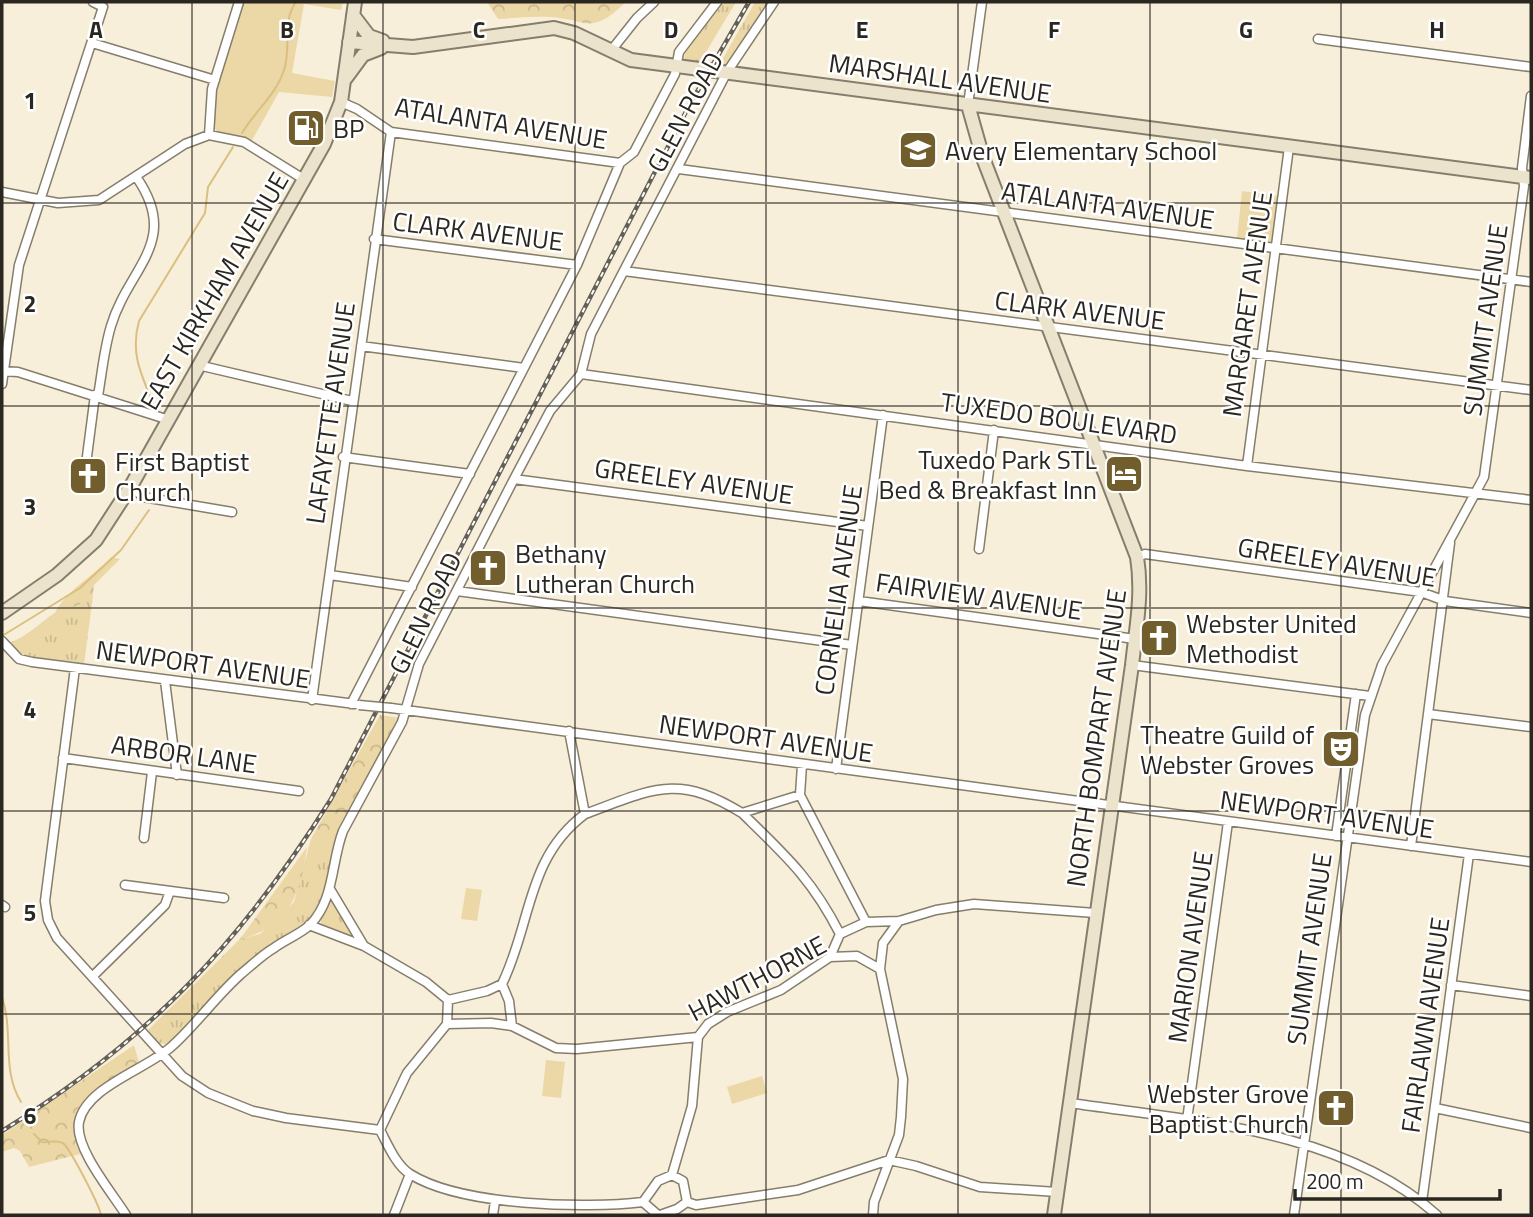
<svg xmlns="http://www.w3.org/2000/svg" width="1533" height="1217" viewBox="0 0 1533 1217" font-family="'Titillium Web',sans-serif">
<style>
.grass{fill:url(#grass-tufts)}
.forest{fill:url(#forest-crowns)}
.park{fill:#ecd7a6}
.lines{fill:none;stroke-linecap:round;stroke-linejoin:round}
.stream{stroke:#dabf7f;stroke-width:2}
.street-casing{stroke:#857e6c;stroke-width:11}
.secondary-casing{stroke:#857e6c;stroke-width:16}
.street{stroke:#fff;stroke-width:8}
.secondary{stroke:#ece3cc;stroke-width:12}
.rail-casing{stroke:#646055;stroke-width:4.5}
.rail{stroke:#fff;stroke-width:2;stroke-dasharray:5;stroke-linecap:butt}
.street-bridge-casing{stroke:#857e6c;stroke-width:11;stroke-linecap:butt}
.street-bridge{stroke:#fff;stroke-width:8}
.grid{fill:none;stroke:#2a2720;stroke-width:2;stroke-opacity:0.55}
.labels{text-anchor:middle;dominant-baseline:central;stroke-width:5;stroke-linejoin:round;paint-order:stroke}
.street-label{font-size:26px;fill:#2a2720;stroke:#fff}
.poi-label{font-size:26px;fill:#2a2720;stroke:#fff;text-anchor:start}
.grid-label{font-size:23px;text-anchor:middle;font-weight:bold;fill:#2a2720;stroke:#fff;stroke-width:5;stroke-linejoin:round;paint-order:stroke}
</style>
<defs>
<pattern id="grass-tufts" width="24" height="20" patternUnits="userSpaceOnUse" patternTransform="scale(1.75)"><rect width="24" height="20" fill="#ecd7a6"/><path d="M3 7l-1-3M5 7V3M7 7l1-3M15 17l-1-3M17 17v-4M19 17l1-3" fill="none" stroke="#cbb98f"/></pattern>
<pattern id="forest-crowns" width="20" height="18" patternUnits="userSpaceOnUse" patternTransform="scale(1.75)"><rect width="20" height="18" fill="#ecd7a6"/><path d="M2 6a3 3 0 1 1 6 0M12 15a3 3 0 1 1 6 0" fill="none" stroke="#cbb98f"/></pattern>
</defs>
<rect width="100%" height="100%" fill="#f8efdb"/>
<!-- grass -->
<path class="grass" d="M723 2H736L700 62 685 59 684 54Z
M755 2H767L727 65 717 63 722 60Z
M93 595 84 665C61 662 23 665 11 642 26 637 40 623 53 614 65 606 80 604 93 595Z
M336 838 325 893 308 921 260 954 168 1045 159 1043 148 1030 240 939 260 934 294 902 311 839C323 847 325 842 336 838Z
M330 902 336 903 353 938 322 926 320 917Z"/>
<!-- forest -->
<path class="forest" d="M487 2H626C589 37 589 19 549 17 532 16 515 18 498 19Z
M111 557 120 559 94 585 93 595 78 605 55 613C66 590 94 576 111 557Z
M380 715 400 718 399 724 336 838C325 843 323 848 311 839Z
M307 847C301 893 290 927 240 939Z
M134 1045 139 1063C106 1085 59 1106 80 1154L29 1167 20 1151 14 1148 2 1152V1135Z"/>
<!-- park -->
<path class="park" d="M243 2H343L341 10 304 4 292 73 335 81 332 97 279 92 251 142 216 131C203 102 234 32 243 2Z
M1242 191 1280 196 1271 243 1237 239Z
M466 888 482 890 477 921 461 919Z
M546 1060 565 1062 561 1098 542 1096Z
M762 1076 767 1093 732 1104 727 1087Z"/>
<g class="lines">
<!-- stream -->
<path class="stream" d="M242 133C255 111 276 95 284 70 292 47 281 23 296 2
M153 403C141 374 130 353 139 321L205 213 208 187 233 147
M2 636 80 588 121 550 149 510
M2 997C14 1032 1 1070 21 1102
M34 1134 42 1142C49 1143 58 1139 64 1144 71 1151 99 1204 101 1215"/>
<!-- street casing -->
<g class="street-casing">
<path id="street" d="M1318 39 1531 67
M92 43 215 80
M610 52 637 18 654 2
M341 102 357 109 391 132 620 163
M968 105 982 2
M209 135 212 89 239 2
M679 169 1531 282
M2 192 58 203 99 200 185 144 209 135 244 142 305 180
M374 239 577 265
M624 271 1531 390
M361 346 524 368
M198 365 352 401
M2 371 18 372 166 419
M581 374 1247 466 1531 500
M2 384 19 265 103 7 93 2
M98 396C102 373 104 349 111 326 128 268 181 242 137 178
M343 457 470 474
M86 464 95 395
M1247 466 1289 147
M514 479 868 526
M131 486 143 497 232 512
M979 549 994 430
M1137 557 1145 554 1421 592 1445 601 1531 613
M330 575 412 587
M457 591 852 645
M859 601 1135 639
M2 641 19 659 32 662 355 704
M1132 665 1370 696
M75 668 45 901 48 920 57 938 182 1076 208 1093 253 1111 286 1118 380 1130
M165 681 177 775
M312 700 391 132
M351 704 577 265 620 163 634 152 675 74 679 52 717 2
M391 708 1531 862
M1428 714 1531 727
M63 758 299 791
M836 769 883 415
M800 795 866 922 899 921 936 910 974 904 1095 913
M742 813C786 856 812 879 840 934
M585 814C653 789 677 773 742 813L800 795 802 765
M1336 836 1356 694
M144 838 152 772
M1411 846 1450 543
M125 885 224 898
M330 889 364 946 426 982 448 1000 487 991 502 984
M2 905 5 907
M309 925 364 946
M840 934 866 922
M830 957 840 934
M93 976 165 905 170 891
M1451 985 1531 996
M447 1024 491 1023 512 1026 556 1048 577 1049 698 1037 708 1024 727 1012 781 990 830 957 857 956 880 969
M512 1026 509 1001 502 984C532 923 526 858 585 814L569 731
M1070 1103C1193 1121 1341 1129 1437 1215
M1435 1108 1531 1128
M1187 1120 1228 822
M380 1130C388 1145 396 1165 410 1174 461 1206 585 1209 643 1202
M380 1130 407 1073 447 1024 448 1000
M672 1175 692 1106 698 1037
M643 1202 658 1181 672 1175 683 1181 687 1202
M643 1202 658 1215
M687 1202 696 1205 798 1190 889 1160 916 1166 980 1187 1057 1192
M1422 1202 1469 854
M126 1215C113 1194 74 1148 79 1122 86 1087 145 1070 171 1047 196 1025 216 996 241 974 252 965 262 955 274 948 285 940 300 934 310 925 335 899 331 862 343 831L402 722 419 664 514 479 550 411 581 374 591 334 727 72 774 2
M394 1215 410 1174
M493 1215 495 1201
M660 1215 677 1209 687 1202
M873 1215 874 1202 899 1135 901 1117 903 1079 880 969 883 943 899 921
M1294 1215 1365 715 1382 665 1484 477 1524 186 1522 168 1531 96"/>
</g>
<!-- secondary casing -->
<g class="secondary-casing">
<path id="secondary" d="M353 15 369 36 383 41
M349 42 413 47 554 28 574 33 631 60 1531 178
M346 78 363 55 381 48
M968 105 983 158 1137 557C1143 594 1136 628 1132 665L1054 1215
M2 613 57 575 96 540 131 486 324 144 341 102 355 2"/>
</g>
<!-- street -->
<use href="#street" class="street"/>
<!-- secondary -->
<use href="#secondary" class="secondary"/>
<!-- rail casing -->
<g class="rail-casing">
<path id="rail" d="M2 1131C148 1041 240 944 331 799L690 104 749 2"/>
</g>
<!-- rail -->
<use href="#rail" class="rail"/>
<!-- street-bridge casing -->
<g class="street-bridge-casing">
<path id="street-bridge" d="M359 705 391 708"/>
</g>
<!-- street-bridge -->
<use href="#street-bridge" class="street-bridge"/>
</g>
<!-- grid -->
<path class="grid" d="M192 2V1215M383 2V1215M575 2V1215M766 2V1215M958 2V1215M1150 2V1215M1341 2V1215M2 203H1531M2 406H1531M2 608H1531M2 811H1531M2 1014H1531"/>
<!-- icons -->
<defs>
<g id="fuel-square" transform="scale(2.0125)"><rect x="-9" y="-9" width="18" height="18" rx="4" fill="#715e2c" stroke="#fff"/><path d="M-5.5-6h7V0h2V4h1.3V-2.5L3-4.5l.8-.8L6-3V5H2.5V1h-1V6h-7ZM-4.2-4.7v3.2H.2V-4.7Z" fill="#fff"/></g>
<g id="school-square" transform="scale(2.0125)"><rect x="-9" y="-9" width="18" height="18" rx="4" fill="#715e2c" stroke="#fff"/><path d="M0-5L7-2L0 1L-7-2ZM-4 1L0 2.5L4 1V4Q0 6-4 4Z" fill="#fff"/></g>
<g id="hotel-square" transform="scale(2.0125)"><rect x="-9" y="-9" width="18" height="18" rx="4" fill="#715e2c" stroke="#fff"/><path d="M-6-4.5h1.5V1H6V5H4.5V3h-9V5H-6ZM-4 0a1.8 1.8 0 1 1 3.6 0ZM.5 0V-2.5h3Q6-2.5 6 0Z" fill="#fff"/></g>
<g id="church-square" transform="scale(2.0125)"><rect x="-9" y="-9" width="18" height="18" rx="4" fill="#715e2c" stroke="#fff"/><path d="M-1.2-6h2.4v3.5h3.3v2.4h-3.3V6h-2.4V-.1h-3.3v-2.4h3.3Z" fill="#fff"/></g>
<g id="theatre-square" transform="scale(2.0125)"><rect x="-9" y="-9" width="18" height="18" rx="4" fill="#715e2c" stroke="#fff"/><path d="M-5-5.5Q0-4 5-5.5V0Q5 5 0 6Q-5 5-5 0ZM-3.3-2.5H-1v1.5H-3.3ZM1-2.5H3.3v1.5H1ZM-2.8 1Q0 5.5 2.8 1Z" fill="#fff"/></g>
</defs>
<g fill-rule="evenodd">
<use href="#fuel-square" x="306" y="128"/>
<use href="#school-square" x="918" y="150"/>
<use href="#hotel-square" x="1124" y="474"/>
<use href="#church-square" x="88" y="476"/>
<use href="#church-square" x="488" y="568"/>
<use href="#church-square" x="1159" y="638"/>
<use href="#theatre-square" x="1341" y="749"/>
<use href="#church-square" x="1336" y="1108"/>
</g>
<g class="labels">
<!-- street labels -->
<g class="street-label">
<text transform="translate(940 78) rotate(8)">MARSHALL AVENUE</text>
<text transform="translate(685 112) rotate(-62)">GLEN ROAD</text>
<text transform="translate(501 123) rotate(9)">ATALANTA AVENUE</text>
<text transform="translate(1108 205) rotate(8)">ATALANTA AVENUE</text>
<text transform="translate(478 231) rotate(7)">CLARK AVENUE</text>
<text transform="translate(214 291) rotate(-60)">EAST KIRKHAM AVENUE</text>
<text transform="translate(1247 304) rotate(-82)">MARGARET AVENUE</text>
<text transform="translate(1080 310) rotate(7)">CLARK AVENUE</text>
<text transform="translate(1485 320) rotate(-82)">SUMMIT AVENUE</text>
<text transform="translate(330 413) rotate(-82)">LAFAYETTE AVENUE</text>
<text transform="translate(1059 418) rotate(8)">TUXEDO BOULEVARD</text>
<text transform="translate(694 481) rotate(8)">GREELEY AVENUE</text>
<text transform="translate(1337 562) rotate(9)">GREELEY AVENUE</text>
<text transform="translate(838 590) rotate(-82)">CORNELIA AVENUE</text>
<text transform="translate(979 596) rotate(8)">FAIRVIEW AVENUE</text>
<text transform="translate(425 613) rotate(-64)">GLEN ROAD</text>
<text transform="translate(203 664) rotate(8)">NEWPORT AVENUE</text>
<text transform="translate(766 738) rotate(8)">NEWPORT AVENUE</text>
<text transform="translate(1096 738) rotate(-82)">NORTH BOMPART AVENUE</text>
<text transform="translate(184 754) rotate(8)">ARBOR LANE</text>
<text transform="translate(1327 814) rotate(8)">NEWPORT AVENUE</text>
<text transform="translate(1190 947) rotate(-82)">MARION AVENUE</text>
<text transform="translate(1309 949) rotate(-82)">SUMMIT AVENUE</text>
<text transform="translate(757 978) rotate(-28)">HAWTHORNE</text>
<text transform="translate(1425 1025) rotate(-82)">FAIRLAWN AVENUE</text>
</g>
<!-- poi labels -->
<g class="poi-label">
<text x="333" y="128">BP</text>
<text x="945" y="150">Avery Elementary School</text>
<text x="1097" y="459" text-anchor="end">Tuxedo Park STL<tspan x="1097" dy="30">Bed &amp; Breakfast Inn</tspan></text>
<text x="115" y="461">First Baptist<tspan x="115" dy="30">Church</tspan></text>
<text x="515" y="553">Bethany<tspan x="515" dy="30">Lutheran Church</tspan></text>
<text x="1186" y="623">Webster United<tspan x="1186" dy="30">Methodist</tspan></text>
<text x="1314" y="734" text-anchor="end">Theatre Guild of<tspan x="1314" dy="30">Webster Groves</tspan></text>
<text x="1309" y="1093" text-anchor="end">Webster Grove<tspan x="1309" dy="30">Baptist Church</tspan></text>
</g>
</g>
<g class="grid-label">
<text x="96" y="38">A</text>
<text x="287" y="38">B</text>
<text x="479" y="38">C</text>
<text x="671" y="38">D</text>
<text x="862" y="38">E</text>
<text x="1054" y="38">F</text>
<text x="1246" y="38">G</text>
<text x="1437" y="38">H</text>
<text x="30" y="109">1</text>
<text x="30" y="312">2</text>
<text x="30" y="515">3</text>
<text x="30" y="718">4</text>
<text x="30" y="921">5</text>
<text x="30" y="1124">6</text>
</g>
<!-- border -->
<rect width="1533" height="1217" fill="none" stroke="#2a2720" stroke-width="7"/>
<!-- scale -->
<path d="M1295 1189v10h205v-10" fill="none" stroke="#2a2720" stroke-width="3.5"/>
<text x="1306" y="1189" font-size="21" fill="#2a2720" stroke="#ffffff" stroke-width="5" paint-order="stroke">200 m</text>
</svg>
